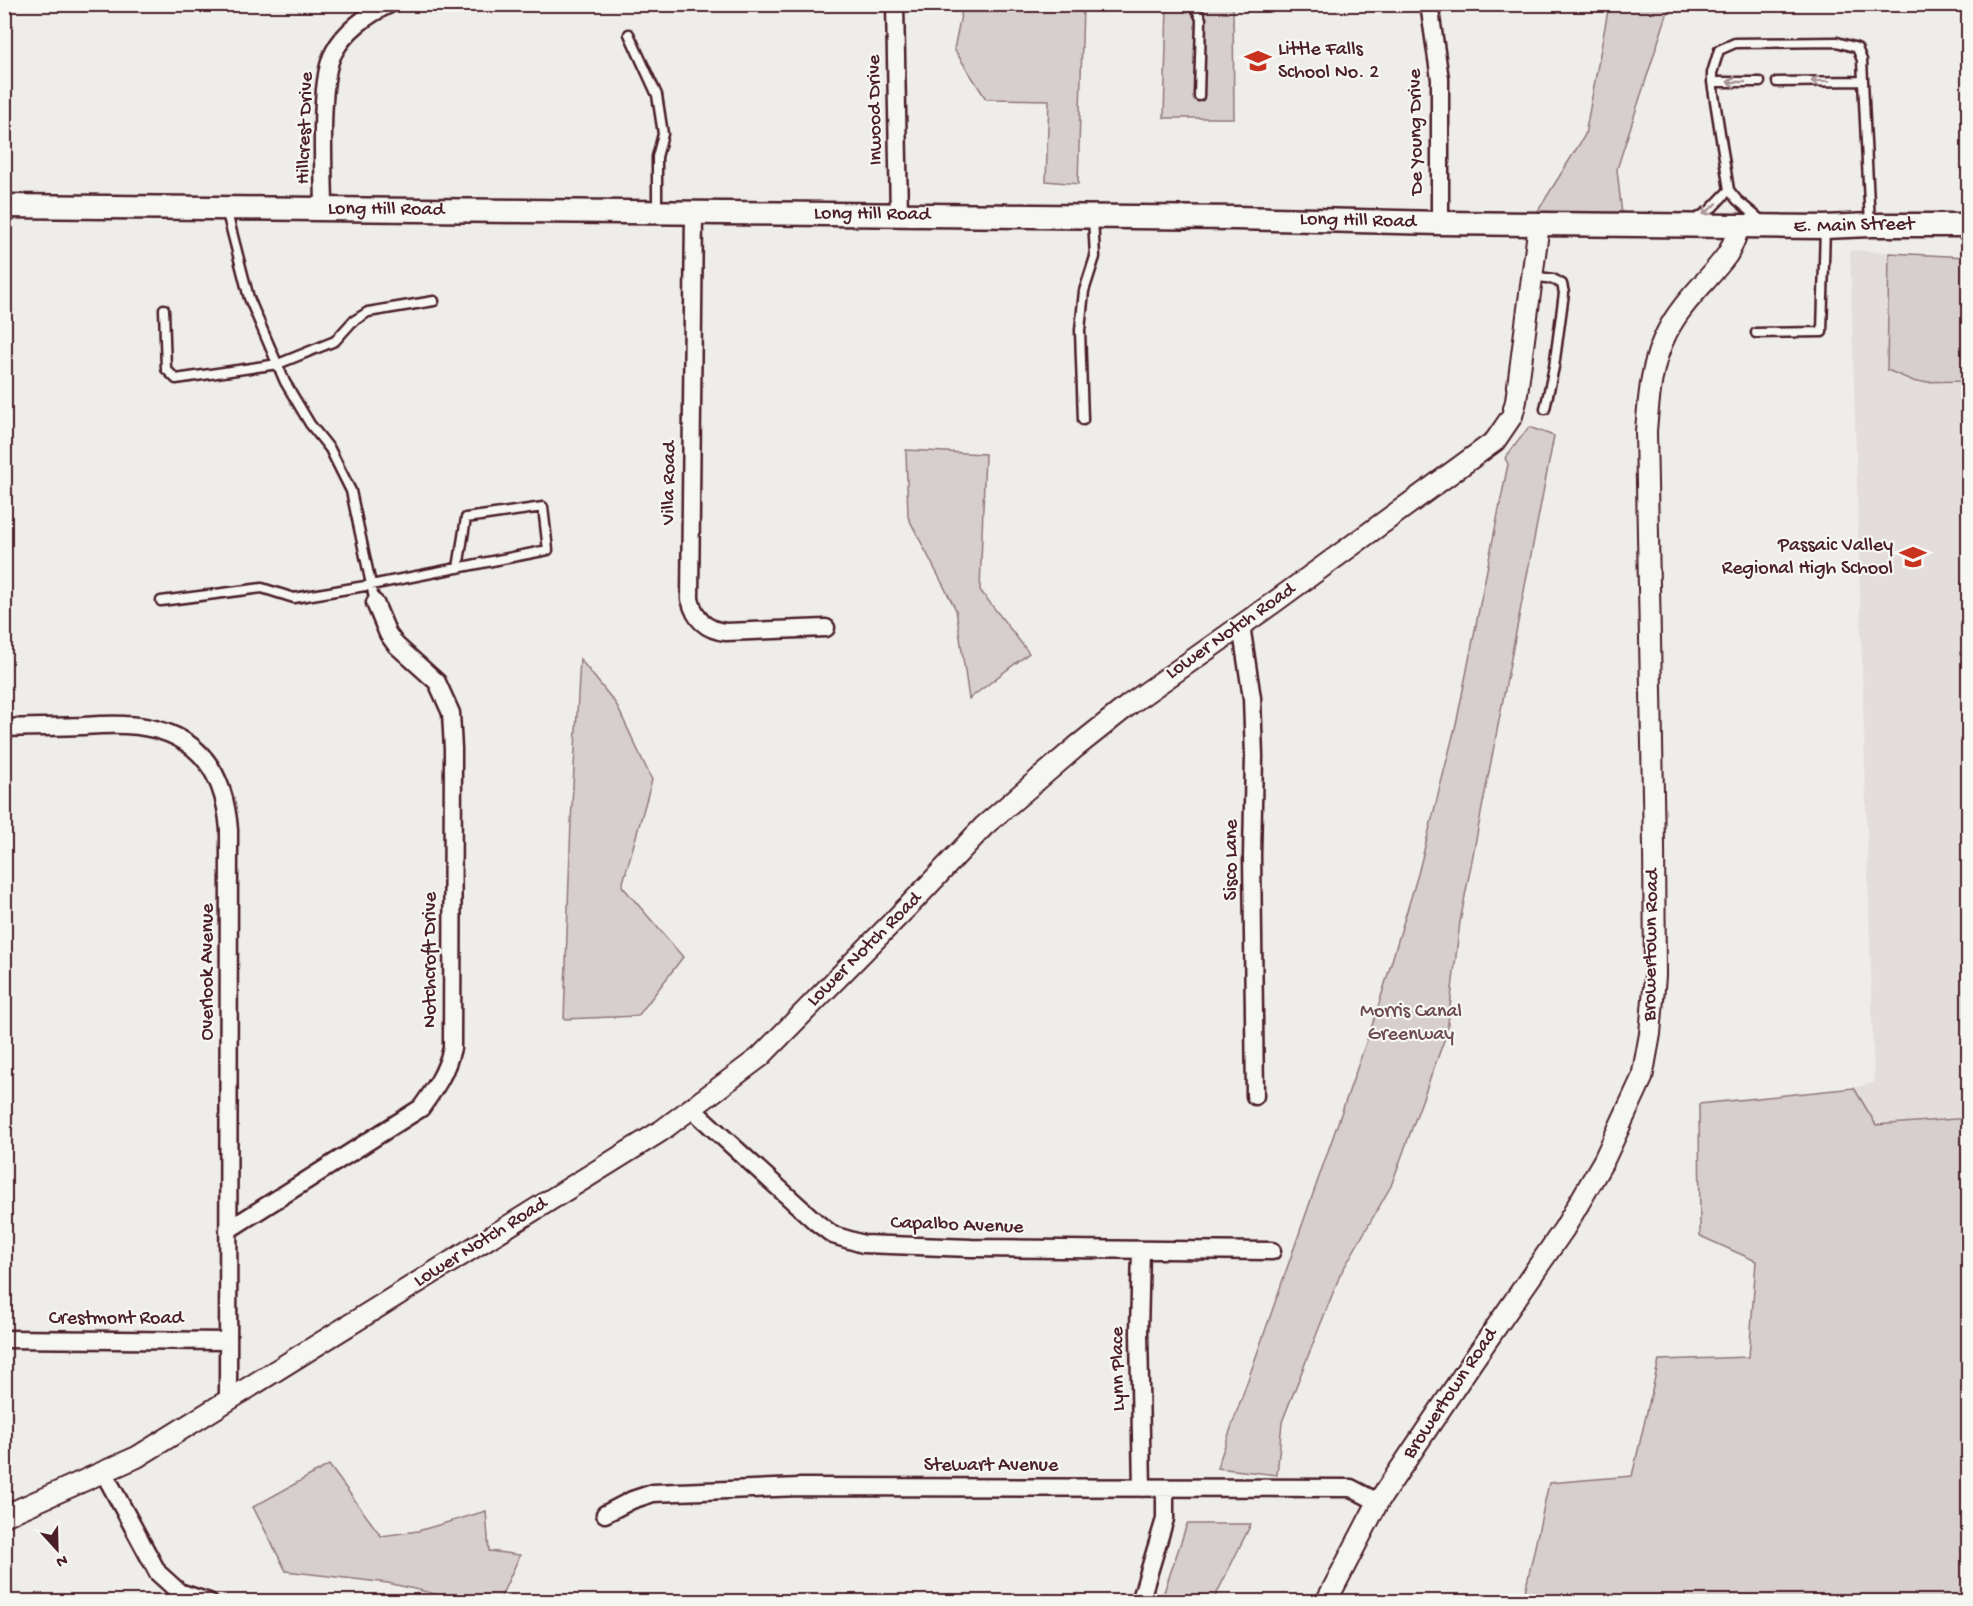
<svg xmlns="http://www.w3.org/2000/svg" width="1973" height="1606" viewBox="0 0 1973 1606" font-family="'Gochi Hand',sans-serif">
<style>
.built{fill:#e3dedc}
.green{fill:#d7cfce;stroke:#90777c;stroke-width:1.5}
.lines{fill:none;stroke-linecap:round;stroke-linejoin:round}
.service-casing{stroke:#4a1f2b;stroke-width:13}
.minor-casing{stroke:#4a1f2b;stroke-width:21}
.tertiary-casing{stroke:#4a1f2b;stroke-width:24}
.secondary-casing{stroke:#4a1f2b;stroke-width:27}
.service{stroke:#f6f6f2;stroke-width:8}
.minor{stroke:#f6f6f2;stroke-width:16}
.tertiary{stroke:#f6f6f2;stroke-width:20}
.secondary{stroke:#f6f6f2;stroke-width:22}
.oneway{stroke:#a99598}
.labels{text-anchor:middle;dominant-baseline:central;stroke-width:4.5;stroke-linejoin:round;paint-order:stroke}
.poi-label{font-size:20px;fill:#4a1f2b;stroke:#f6f6f2;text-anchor:start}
.street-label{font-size:20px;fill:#4a1f2b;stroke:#f6f6f2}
.park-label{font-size:20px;fill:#6d4b54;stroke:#f6f6f2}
</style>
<rect width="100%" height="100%" fill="#efedea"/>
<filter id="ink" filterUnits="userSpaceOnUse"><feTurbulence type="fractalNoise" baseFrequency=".0167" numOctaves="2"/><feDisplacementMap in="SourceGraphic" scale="12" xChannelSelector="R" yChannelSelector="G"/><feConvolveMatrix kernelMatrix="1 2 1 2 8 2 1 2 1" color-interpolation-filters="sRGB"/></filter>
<g filter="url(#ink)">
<!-- built -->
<path class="built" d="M1850 250 1968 257V1118L1876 1125 1854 1088 1874 1082Z"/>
<!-- green -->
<path class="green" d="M963 5H1083L1078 184 1046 181 1049 100 986 99 954 49Z
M1167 5H1233L1234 118H1164Z
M1609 5H1670L1617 169 1622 215 1536 214 1585 135Z
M1889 253 1968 257V381L1916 382 1887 370Z
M1529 427 1554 436 1460 922 1447 1032 1391 1186 1340 1275 1282 1422 1277 1475 1217 1468 1375 1017 1418 874 1457 720 1508 464 1505 458Z
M906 450 985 454 980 590 1029 653 969 699 956 610 908 517Z
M580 659 616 704 652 780 622 886 683 957 638 1016 564 1019 571 822Z
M1854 1088 1876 1125 1968 1118V1601H1523L1549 1483 1632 1476 1659 1360 1749 1357 1756 1261 1700 1236 1699 1104Z
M329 1465 381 1536 418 1531 486 1511 489 1551 520 1555 499 1601H466L388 1583 286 1571 253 1507Z
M1187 1524H1251L1213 1601H1161Z"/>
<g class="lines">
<!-- service casing -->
<g class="service-casing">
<path id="service" d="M1188 4 1197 10 1201 19 1199 96
M629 34 657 95 663 134 657 157V213
M1712 82H1760
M1777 82 1863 81
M226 209 249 298 285 382 310 424 330 449 351 491 375 603
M1693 221 1710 210 1729 190
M1762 221 1737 200 1729 190 1712 82V73L1719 50 1735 43 1837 42 1857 48 1862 60 1870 224
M1533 276 1553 279 1562 284 1564 293 1554 367 1545 409
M164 309 166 369 176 379 278 364 335 341 352 322 368 312 434 301
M1756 333 1822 332 1825 227
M1083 420 1080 330 1084 291 1095 257 1093 217
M161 601 262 588 294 598 371 585 548 550 543 507 466 518 458 568"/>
</g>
<!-- minor casing -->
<g class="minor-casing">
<path id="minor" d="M895 4 899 215
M1429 4 1440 79V223
M324 210C324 175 318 79 334 52 345 31 368 14 390 4
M694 214 690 599C695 619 705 630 726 632L826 628
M1241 625 1252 698 1254 756 1252 856 1255 1096
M4 728C31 727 57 727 83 726 97 725 111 724 125 725 192 728 224 765 229 830L228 1400
M691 1108 816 1222 833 1235 863 1244 971 1248 1272 1251
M228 1230 421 1108C436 1087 446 1073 452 1048L453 749 451 713 437 682 396 645 388 634 375 603
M1141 1250 1139 1332 1142 1488
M4 1339 228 1341
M104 1473 158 1573 179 1592 209 1602
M605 1514 632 1500 653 1493 800 1487 1351 1488 1378 1502
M1140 1602 1165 1519V1488"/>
</g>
<!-- tertiary casing -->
<g class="tertiary-casing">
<path id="tertiary" d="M4 1516 137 1457 661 1131 760 1057 922 892 984 826 1076 747 1130 704 1273 603 1495 441 1512 416 1516 401 1539 224
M1326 1602 1378 1502 1472 1362 1564 1229 1604 1160 1642 1078 1650 1034 1655 976 1654 846 1646 431C1649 396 1651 363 1667 332 1682 302 1708 281 1727 255 1733 246 1736 235 1740 225"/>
</g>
<!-- secondary casing -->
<g class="secondary-casing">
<g id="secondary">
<path id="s1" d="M4 206 1235 218 1440 223 1825 227 1870 225H1968"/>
</g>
</g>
<!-- service -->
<use href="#service" class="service"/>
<!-- minor -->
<use href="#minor" class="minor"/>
<!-- tertiary -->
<use href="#tertiary" class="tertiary"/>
<!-- secondary -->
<use href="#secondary" class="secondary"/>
</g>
<!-- one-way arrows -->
<defs><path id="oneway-shaft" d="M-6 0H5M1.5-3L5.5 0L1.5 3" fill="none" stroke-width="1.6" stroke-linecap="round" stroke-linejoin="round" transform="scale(1.5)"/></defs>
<g class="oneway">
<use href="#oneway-shaft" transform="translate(1820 81) rotate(179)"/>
<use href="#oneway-shaft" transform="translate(1736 82) rotate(-180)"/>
<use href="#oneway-shaft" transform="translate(1710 209) rotate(141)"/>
</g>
</g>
<!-- icons -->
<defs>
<g id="school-bare" transform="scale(2.07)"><path d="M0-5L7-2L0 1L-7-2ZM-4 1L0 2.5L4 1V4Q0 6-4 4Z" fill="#c8321e" stroke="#f6f6f2" stroke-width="2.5" paint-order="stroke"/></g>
</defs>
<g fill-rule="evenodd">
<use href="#school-bare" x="1258" y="61"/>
<use href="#school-bare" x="1913" y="557"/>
</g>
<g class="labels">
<!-- poi labels -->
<g class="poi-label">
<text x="1278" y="50">Little Falls<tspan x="1278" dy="23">School No. 2</tspan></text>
<text x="1893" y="546" text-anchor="end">Passaic Valley<tspan x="1893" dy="23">Regional High School</tspan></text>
</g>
<!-- street labels -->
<g class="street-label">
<text transform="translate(876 110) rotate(-91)">Inwood Drive</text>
<text transform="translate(306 128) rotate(-88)">Hillcrest Drive</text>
<text transform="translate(1417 132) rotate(-91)">De Young Drive</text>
<text stroke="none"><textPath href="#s1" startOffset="382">Long Hill Road</textPath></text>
<text stroke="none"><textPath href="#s1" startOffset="868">Long Hill Road</textPath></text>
<text stroke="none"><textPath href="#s1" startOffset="1354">Long Hill Road</textPath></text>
<text stroke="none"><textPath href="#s1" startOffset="1850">E. Main Street</textPath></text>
<text transform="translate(670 483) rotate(-89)">Villa Road</text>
<text transform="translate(1231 632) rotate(-35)">Lower Notch Road</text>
<text transform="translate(1232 860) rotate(-90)">Sisco Lane</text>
<text transform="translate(1652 945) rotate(-89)">Browertown Road</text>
<text transform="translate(865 950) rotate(-45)">Lower Notch Road</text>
<text transform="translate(431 960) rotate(-90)">Notchcroft Drive</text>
<text transform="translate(208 972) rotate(-90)">Overlook Avenue</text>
<text transform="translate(957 1226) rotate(2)">Capalbo Avenue</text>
<text transform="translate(481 1243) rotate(-32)">Lower Notch Road</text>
<text x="116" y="1319">Crestmont Road</text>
<text transform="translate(1119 1369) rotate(-91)">Lynn Place</text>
<text transform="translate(1451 1394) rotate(-56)">Browertown Road</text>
<text x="991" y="1466">Stewart Avenue</text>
</g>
<!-- park labels -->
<g class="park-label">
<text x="1411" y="1012">Morris Canal<tspan x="1411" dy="23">Greenway</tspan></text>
</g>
</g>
<!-- margin -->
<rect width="1973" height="1606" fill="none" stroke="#f6f6f2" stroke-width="24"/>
<rect x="12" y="12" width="1949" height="1582" fill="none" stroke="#4a1f2b" stroke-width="2" filter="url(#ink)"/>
<!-- north arrow -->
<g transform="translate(57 1549) rotate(158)" stroke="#f6f6f2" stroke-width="4.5" paint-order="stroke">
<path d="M0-4.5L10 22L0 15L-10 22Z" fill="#4a1f2b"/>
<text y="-9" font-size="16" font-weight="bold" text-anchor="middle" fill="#4a1f2b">N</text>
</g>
</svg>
